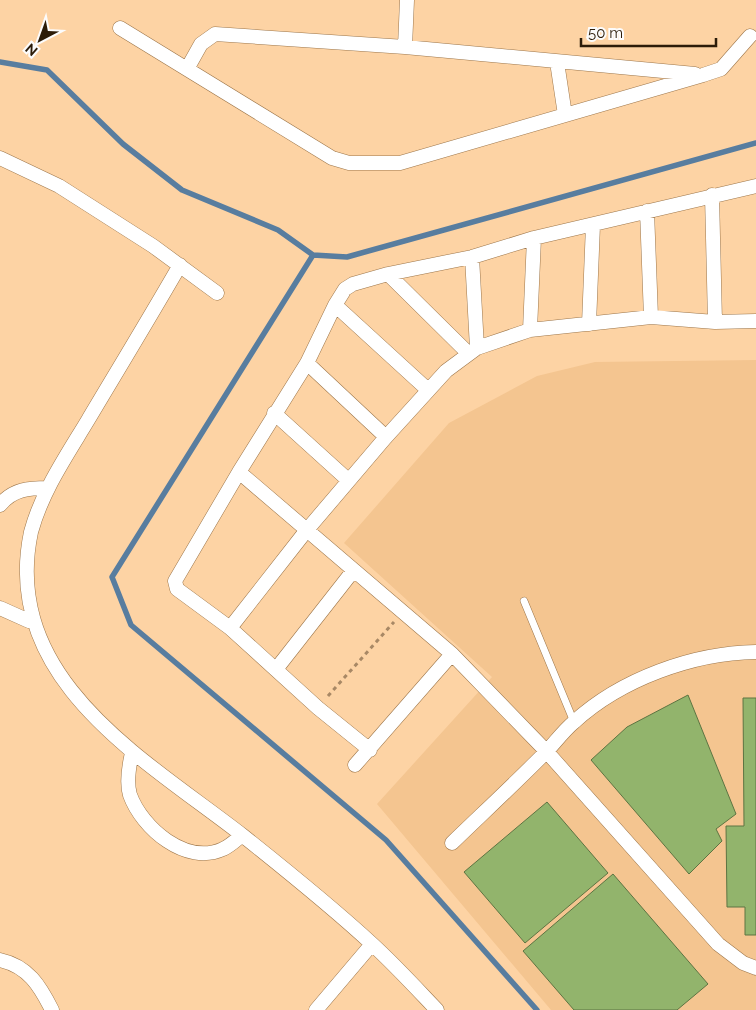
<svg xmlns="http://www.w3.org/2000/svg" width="756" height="1010" viewBox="0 0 756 1010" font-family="Raleway,sans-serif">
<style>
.built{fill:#f4c590}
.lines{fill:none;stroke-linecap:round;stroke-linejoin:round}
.stream{stroke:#587d9f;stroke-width:5.5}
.building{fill:#92b46c;stroke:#5d7442}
.service-casing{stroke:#9d764a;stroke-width:8}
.minor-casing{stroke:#9d764a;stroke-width:15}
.path{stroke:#a88865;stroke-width:3;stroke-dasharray:4 4;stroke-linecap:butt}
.service{stroke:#fff;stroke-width:7}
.minor{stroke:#fff;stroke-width:14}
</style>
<rect width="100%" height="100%" fill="#fdd3a4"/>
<!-- built -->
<path class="built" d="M756 360V1010H551L377 804 492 677 344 543 449 423 537 376 595 362Z"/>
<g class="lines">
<!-- stream -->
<path class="stream" d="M0 62 47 70 123 144 182 190 278 230 313 255 347 257 756 143
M313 255 112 577 131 625 386 840 537 1010"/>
</g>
<!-- building -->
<path class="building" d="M688 695 736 814 716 829 722 841 689 874 591 760 627 727Z
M743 698H756V935H745V907H727L726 826H744Z
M547 802 608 873 525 943 464 872Z
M613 874 708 984 677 1010H574L523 951Z"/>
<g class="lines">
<!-- service casing -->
<g class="service-casing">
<path id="service" d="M524 601 574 722"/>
</g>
<!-- minor casing -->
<g class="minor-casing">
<path id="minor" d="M120 28 332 158 349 163H400L703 75 721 69 750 36
M405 47 407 0
M557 62 565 115
M187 69 201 44 215 34 405 47 695 74
M0 158 59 186 153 246 217 293
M712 195 715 322
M647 211 651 317
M472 257 477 348
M180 265C150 317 119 368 88 420 67 455 42 491 31 532 0 680 146 760 242 835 286 870 331 906 372 944 395 965 416 988 437 1010
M388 274 468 353
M335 305 428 390
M589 324 593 225
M530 330 534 238
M307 363 386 437
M274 413 348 480
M239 472 452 654 547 752 718 944 743 963 756 968
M0 505C13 489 29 488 48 488
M0 608 29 621
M230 628 306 531 386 437 446 371 477 348 530 330 651 317 715 322 756 321
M277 668 353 571
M370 750 318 708 230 628 177 589 175 581 239 472 307 363 335 305 345 289 353 284 388 274 472 257 534 238 756 186
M132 753C129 766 126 782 130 795 142 828 186 866 223 849 230 846 236 840 242 835
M355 765 452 654
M452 843C481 815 511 787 540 758 552 747 561 733 574 722 621 679 693 653 756 652
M0 960C28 966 40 986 52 1010
M316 1010 372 944"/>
</g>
<!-- path -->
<path class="path" d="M328 696 394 622"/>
<!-- service -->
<use href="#service" class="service"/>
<!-- minor -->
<use href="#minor" class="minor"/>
</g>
<!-- north arrow -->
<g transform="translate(40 40) rotate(221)" stroke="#fcfcfc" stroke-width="4" paint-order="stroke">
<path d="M0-4L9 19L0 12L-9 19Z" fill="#2c1c09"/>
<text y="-8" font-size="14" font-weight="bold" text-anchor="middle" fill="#2c1c09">N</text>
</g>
<!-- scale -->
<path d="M581 38v8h135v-8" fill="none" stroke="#2c1c09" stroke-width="2.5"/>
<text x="588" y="38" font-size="15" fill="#2c1c09" stroke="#fcfcfc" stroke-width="4" paint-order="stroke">50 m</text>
</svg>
